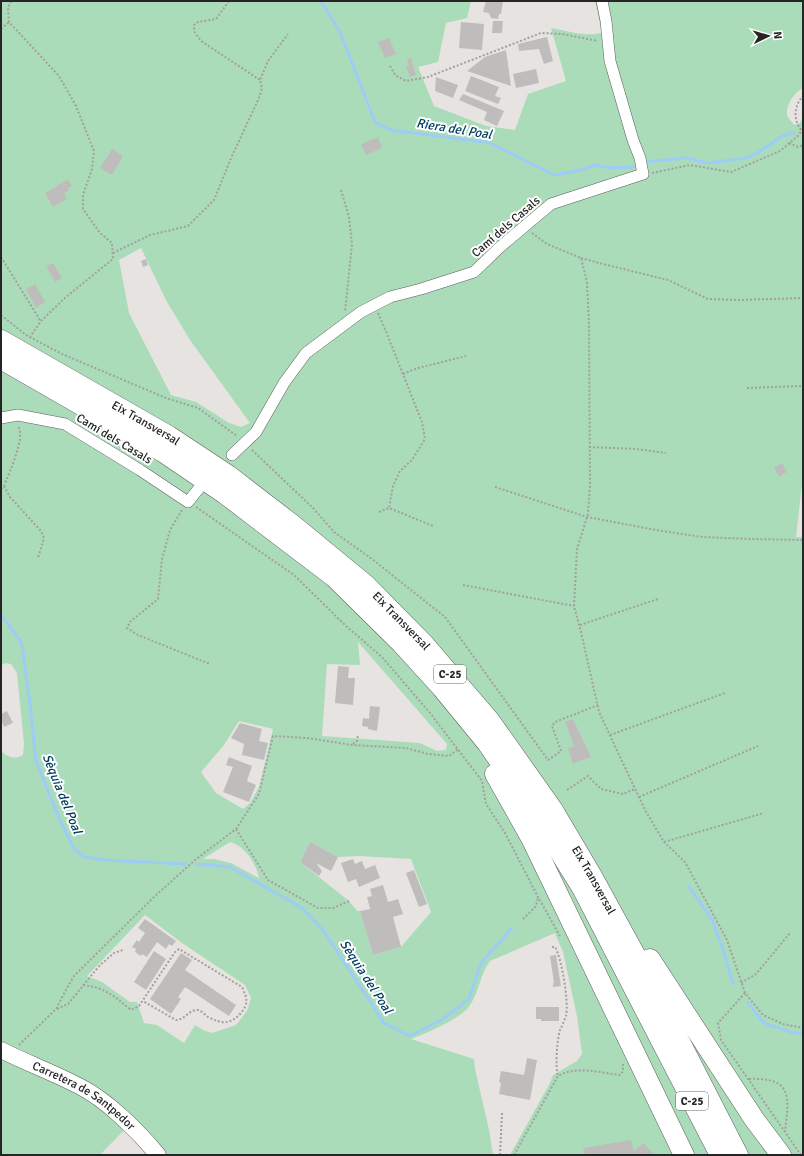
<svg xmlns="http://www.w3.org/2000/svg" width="804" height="1156" viewBox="0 0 804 1156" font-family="Signika,sans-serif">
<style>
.green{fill:#abdcba;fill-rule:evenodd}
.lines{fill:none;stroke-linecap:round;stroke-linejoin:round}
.stream{stroke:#9dcdf7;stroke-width:3}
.building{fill:#bfbdbb}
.street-casing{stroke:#5f5c5b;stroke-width:12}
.secondary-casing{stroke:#5f5c5b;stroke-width:17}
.highway-casing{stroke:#5f5c5b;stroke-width:21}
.path{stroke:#a2a09e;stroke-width:2;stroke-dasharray:2 2;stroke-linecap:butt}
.street{stroke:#fff;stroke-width:11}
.secondary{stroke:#fff;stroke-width:16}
.highway{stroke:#fff;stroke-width:20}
.labels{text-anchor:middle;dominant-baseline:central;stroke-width:4;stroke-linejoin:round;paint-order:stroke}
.shield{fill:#fff;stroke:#676666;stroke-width:1}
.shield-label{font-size:11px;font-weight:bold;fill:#262525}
.street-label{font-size:12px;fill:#262525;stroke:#fff}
.water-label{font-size:13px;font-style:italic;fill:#003c62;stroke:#fff}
</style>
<rect width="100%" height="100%" fill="#e6e3e1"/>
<!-- green -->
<path class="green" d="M1 1H471L467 18 446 23 438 62 418 67 434 106 486 126 515 130 528 94 566 81 551 28C568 31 586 37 602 33L595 1H803V88C794 93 786 104 787 115 788 118 792 122 794 125L800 123 803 116V476L796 537H803V1155H510L550 1083 553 1075 577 1061 582 1054 577 1016 563 952 555 933 490 961C482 972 480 985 474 998 472 1001 471 1005 468 1008 457 1020 427 1033 411 1039L474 1059 475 1069 489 1130 493 1155H148L125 1129 100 1155H1V751C7 757 15 760 23 755L24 744 17 673 11 664 5 663 1 666ZM141 248 167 302 190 340 250 423 241 427 229 423 196 402 171 395 129 313 119 260ZM358 642 447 744 446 750 437 751 420 743 322 736 327 664 360 665ZM239 721 273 729 259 787 250 803 243 809 216 793 201 772 224 745ZM230 842C245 846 256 863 259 878L231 863 214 859H203ZM310 842 338 857 359 856 411 859 431 912 401 947 373 955 360 911H357L349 901 300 862ZM145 915 182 943 245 985 251 998 247 1011 236 1025 212 1033 203 1030 195 1025 184 1043 157 1025 144 1023 137 1002H130L102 982 87 976Z"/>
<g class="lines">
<!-- stream -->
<path class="stream" d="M321 1 340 32 375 122 391 130 490 143 554 175 581 170 596 165 610 168 631 167 638 165
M644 163 653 161 687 158 707 163 746 158 759 152 782 136 794 133
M1 615 17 636 22 645 30 704 36 761 59 818 74 849 84 857 104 860 186 864
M197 864 230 867 302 908 323 930 384 1023 410 1036 443 1019 469 999 481 963 512 928
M689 887 713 921 725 956 733 984
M748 1003 764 1023 793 1033H803"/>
</g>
<!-- building -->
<path class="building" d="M486 1H503L501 14H499L498 19 491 18 489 13 483 12Z
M493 21H503L502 33H492Z
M461 22 484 24 482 50 459 48Z
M547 37 553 61 544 64 539 49 519 51 518 44Z
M389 38 396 54 385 58 378 42Z
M506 50 511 86 467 71 485 57Z
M411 58 416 75 410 77 406 66H409L407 59Z
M536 69 539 83 516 88 513 74Z
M471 76 499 87 495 96 501 98 498 104 465 91Z
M436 77 458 85 453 98 435 91Z
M463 94 504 111 497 126 484 120 487 112 459 100Z
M378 137 382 148 366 155 361 144Z
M112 149 123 156 112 175 100 168Z
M68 179 72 186 68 188 69 190 64 194 67 199 53 207 45 193Z
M146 259 148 265 143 267 141 261Z
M53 263 62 278 55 282 46 266Z
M35 284 45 302 36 308 26 289Z
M782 463 787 472 779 477 774 468Z
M338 666 349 667 348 678H355L353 705 335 703Z
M370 706 380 707 377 731 368 729V727L362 726 363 718 369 719Z
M7 711 13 723 4 727 2 722H1V714Z
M573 719 591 757 573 764 568 749 574 746 565 722Z
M240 723 262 729 259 741 268 743 264 760 242 755 244 744 231 738Z
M229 757 252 766 247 781 256 785 249 802 223 792 233 767 226 765Z
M310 842 338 857 331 871 316 863 322 871 319 876 300 862Z
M353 859 355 864 362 861 365 869 375 865 380 878 359 887 356 879 348 882 341 863Z
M414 870 427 904 419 907 406 873Z
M383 885 388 902 398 899 403 914 393 917 401 947 373 955 360 911 370 909 367 897 372 896 370 889Z
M145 919 176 941 172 946 169 944 166 949 157 942 147 957 142 954 141 956 135 952 136 949 132 947 137 940 139 942 145 933 138 928Z
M154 951 166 959 146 990 134 982Z
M181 953 192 960 185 970 236 1005 229 1016 185 987 178 997 181 999 171 1014 150 999Z
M556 955 561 986 553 987V983H554L550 956Z
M536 1007H559V1021H541V1019H536Z
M527 1058 537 1060 530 1100 499 1094 501 1083 499 1082 501 1071 524 1075Z
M631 1140 634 1151 644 1143 654 1155H585L583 1148Z"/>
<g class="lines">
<!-- street casing -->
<g class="street-casing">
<path id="street" d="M1 418 18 415 65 424 140 470 188 502 200 487
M232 455 256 432 284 383 306 353 361 312 390 297 421 289 474 272 500 247 551 204 643 174 640 158 633 140 610 61 606 21 602 1"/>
</g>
<!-- secondary casing -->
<g class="secondary-casing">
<g id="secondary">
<path id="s1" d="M1 1050C27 1063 54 1073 79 1086 107 1100 138 1131 158 1155"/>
</g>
</g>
<!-- highway casing -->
<g class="highway-casing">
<g id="highway">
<path id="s2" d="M1 340 169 436 228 475 293 525 366 585 424 644 490 721 553 810 592 876 638 960 738 1155"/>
<path d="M1 359 163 452 225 494 334 577 401 643 442 688 487 743 538 817 582 888 720 1155"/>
<path d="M495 774 531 838 684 1155"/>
<path d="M650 959 754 1119 781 1155"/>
</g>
</g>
<!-- path -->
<path class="path" d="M11 1 8 8 9 22 59 76 76 106 94 151 92 169 83 195V209L100 233 112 243 113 259 66 297 41 321 30 337
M229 1 216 19 198 22 194 25V31L201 41 260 80
M1 29 9 22
M390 66 395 75 406 81 428 77 541 33 562 34 598 41
M801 130C793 119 794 106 803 96
M789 143 798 147 803 145
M652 173 690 165 731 172 780 151 799 135 803 128
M341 190 349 217 352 244 345 312
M532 233 547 244 581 258 587 282 589 325 590 485 588 514 577 549 574 606 581 632 599 712 645 810 664 842 685 862 727 940 745 993 763 1015 783 1024 803 1028
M113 253 150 235 188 226 214 200 232 156 259 98 262 88 260 80 268 61 288 34
M1 257 40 320
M581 258 607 265 668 280 708 299 739 300 803 298
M378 313 387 334 422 422 425 439 412 460 400 471 393 486 389 508 433 526
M1 315 26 335 62 354 166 398 198 408 237 436
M403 374 418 368 466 356
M747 388 803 386
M589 447 636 449 666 453
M252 450 313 508 334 532 372 559 445 617 548 760 561 751 552 726 555 722 598 705
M4 486 10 497 41 531 44 538 38 558
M495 487 587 517 656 530 702 537 751 539 803 540
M1 489 4 486C9 473 26 437 18 426
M196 507 294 575 346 626 382 657 430 713 482 781 486 804 505 833 538 897 560 936
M182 510 170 530 162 559 158 599 130 622 127 628 138 635 210 664
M379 512 389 508
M463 585 574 606
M580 625 658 599
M610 735 725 693
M353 744 357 741 358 735
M567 790 588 776 601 789 623 794 635 789
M639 797 758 746
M236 829 268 880 318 908H333L349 901
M664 842 764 813
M523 919 536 906 538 897
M552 947H555C562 959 569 1003 566 1016 564 1021 562 1026 560 1030 557 1041 555 1066 558 1076
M741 983 756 974 790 933
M83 985C106 988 114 996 131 1010L139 1006 175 952 179 949 242 987C247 998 249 1003 241 1013 230 1025 222 1024 208 1017 205 1015 202 1011 198 1010 189 1009 185 1020 176 1020L143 1001
M745 993 718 1023 721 1040 801 1155
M57 1009 68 1004 100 965 114 953 123 950
M19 1045 56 1009 67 988 74 976 154 897 195 860 236 829 259 794 273 736 307 738 352 745 406 748 428 754 449 756 458 749
M749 1079C793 1077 789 1097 785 1132
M500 1155 502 1113
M514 1155 558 1076C577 1065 600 1073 620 1075L623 1071V1064"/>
<!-- street -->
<use href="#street" class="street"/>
<!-- secondary -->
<use href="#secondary" class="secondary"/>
<!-- highway -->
<use href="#highway" class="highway"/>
</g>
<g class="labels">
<!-- shield labels -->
<g class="shield">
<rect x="434" y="665" width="32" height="18" rx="3"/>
<rect x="676" y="1092" width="32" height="18" rx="3"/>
</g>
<g class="shield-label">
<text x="450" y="674">C-25</text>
<text x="692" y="1101">C-25</text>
</g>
<!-- street labels -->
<g class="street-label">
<text transform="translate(506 227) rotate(-41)">Camí dels Casals</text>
<text stroke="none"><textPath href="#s2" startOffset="167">Eix Transversal</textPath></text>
<text transform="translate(114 439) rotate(31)">Camí dels Casals</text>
<text stroke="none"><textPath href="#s2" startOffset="491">Eix Transversal</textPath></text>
<text stroke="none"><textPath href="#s2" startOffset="815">Eix Transversal</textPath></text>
<text stroke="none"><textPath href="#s1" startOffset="95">Carretera de Santpedor</textPath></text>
</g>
<!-- water labels -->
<g class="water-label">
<text transform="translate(454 129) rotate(9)">Riera del Poal</text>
<text transform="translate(62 794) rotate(68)">Sèquia del Poal</text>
<text transform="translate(366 977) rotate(57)">Sèquia del Poal</text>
</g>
</g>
<!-- border -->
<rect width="804" height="1156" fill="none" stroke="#262525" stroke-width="4"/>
<!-- north arrow -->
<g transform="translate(768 36) rotate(85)" stroke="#ffffff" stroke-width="3" paint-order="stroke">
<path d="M0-3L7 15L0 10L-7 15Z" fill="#262525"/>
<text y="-6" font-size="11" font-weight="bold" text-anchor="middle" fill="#262525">N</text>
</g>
</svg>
